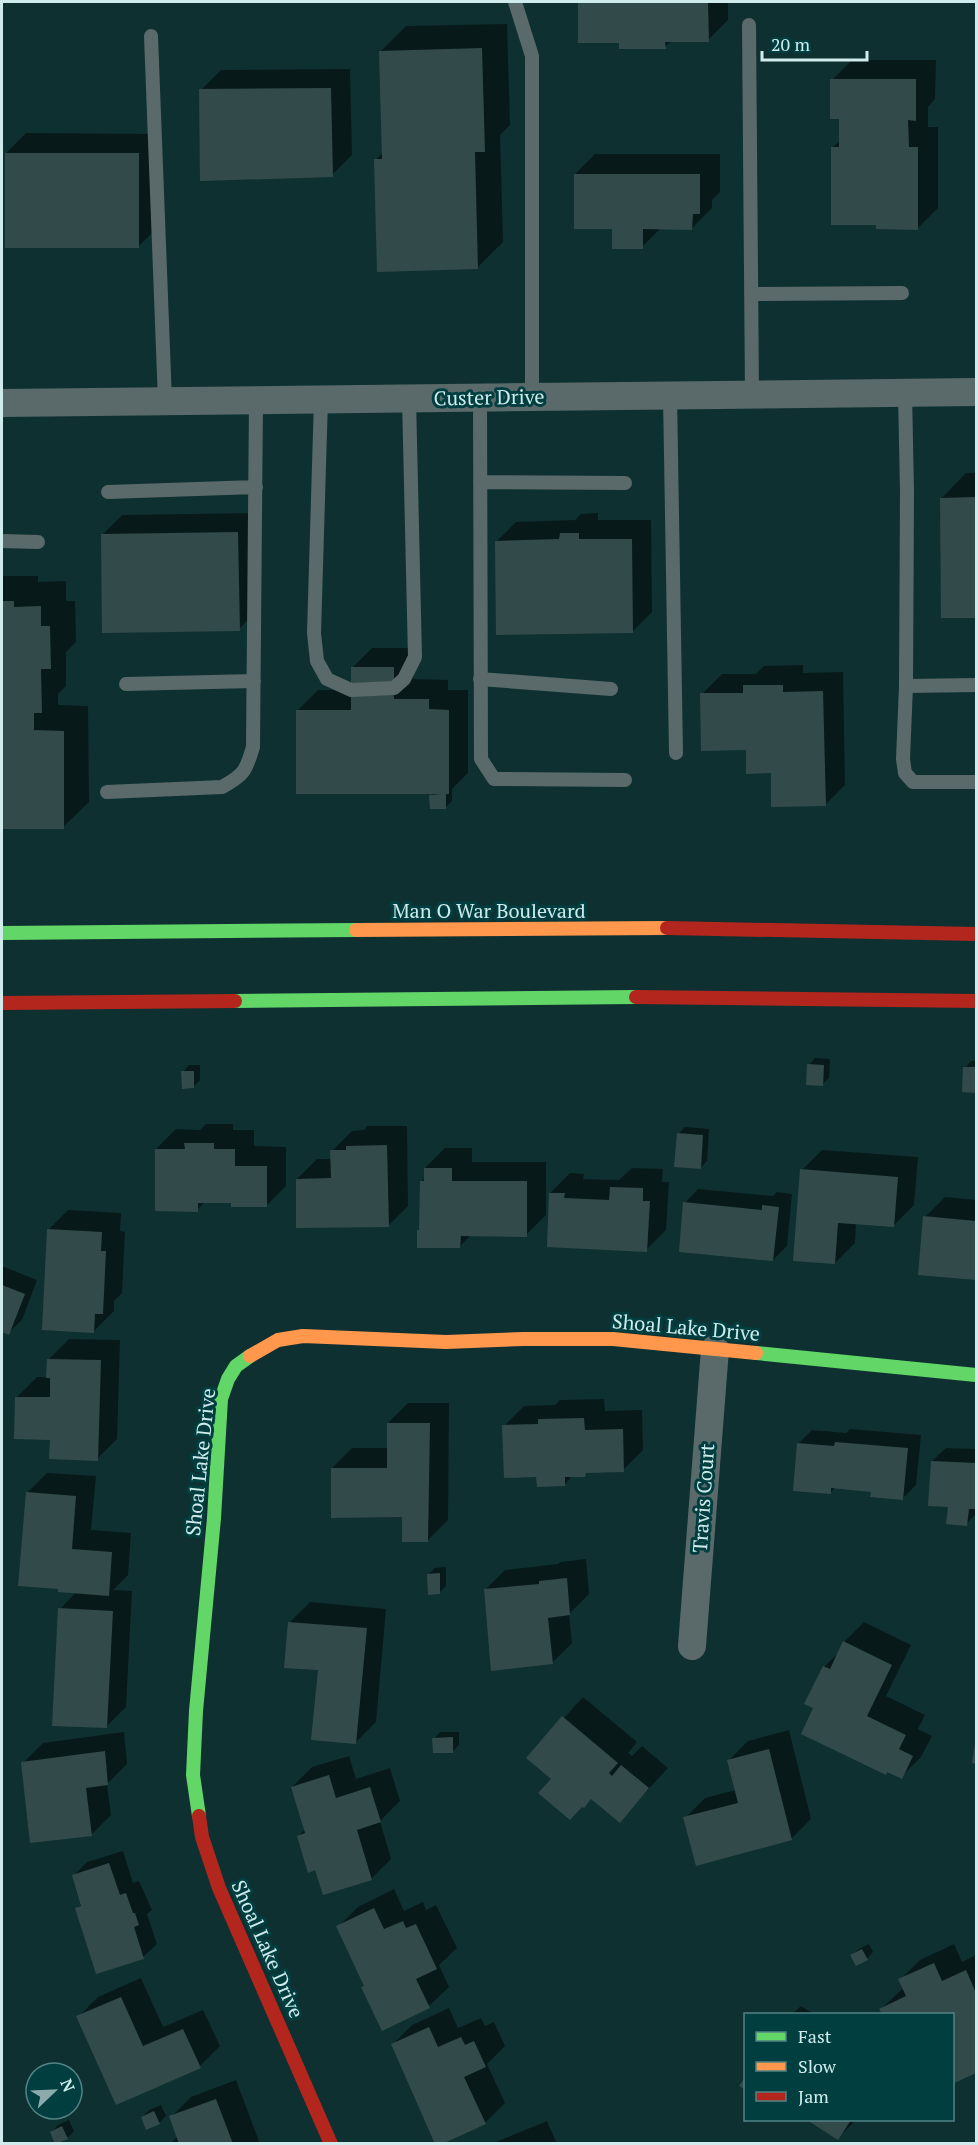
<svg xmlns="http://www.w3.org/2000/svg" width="978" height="2145" viewBox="0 0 978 2145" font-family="'PT Serif',serif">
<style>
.shadow{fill:#0007}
.building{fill:#324b4a}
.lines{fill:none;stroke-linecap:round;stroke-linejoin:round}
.lane{stroke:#5a6a6a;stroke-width:14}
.street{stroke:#5a6a6a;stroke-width:28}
.fast{stroke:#63d668;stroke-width:14}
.slow{stroke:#ff974d;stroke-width:14}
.jam{stroke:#b3261e;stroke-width:14}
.labels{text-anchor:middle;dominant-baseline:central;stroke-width:6;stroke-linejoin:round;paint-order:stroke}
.street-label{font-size:20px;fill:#d0ebec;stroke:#003e40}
</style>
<rect width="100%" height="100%" fill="#0f3031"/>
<!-- shadow -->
<path class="shadow" d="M579 2H728V20L708 40H672L665 47 620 41H580Z
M507 24 510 125 500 135 503 242 477 268 376 160 383 152 380 52 406 26Z
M852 60H936L935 99 928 107V127H938V208L918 228 877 223 833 147 841 140V117L832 80Z
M350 69 352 155 332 175 201 90 221 70Z
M26 133 158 134V227L138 247 6 153Z
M595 154H720V192L712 200V208L692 228H661L642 247 614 227 575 174Z
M966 473H976V616L943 617 941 499Z
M258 513 259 609 239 629 102 535 122 515Z
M598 513V520H651L652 612 632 632 496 542 516 522 575 520 581 514Z
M2 576H38V582L66 581V601H75L76 642 66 652V686L58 694V705L88 706 89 802 63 827 2 828Z
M372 648H414L413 679 448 680V690H468V773L452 789V801L445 808 431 796 434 793 298 710 318 690H352V668Z
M803 665V673L843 672 845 785 825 805 772 772 747 749 702 694 722 674H756L764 666Z
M815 1058 830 1059 829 1078 823 1084 809 1065Z
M971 1061H976V1091H964L965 1068Z
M189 1065H200V1080L193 1087 183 1072Z
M206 1124H233V1130H254V1146L286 1147V1186L266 1206 232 1201H206L197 1210 156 1149 176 1129 200 1130Z
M367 1126H407L408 1206 388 1226 297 1179 317 1159H332V1151L352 1131 364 1130Z
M685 1127 709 1129 707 1161 700 1168 679 1133Z
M445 1148H472V1162H546V1215L526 1235H471L460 1246 418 1230 421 1228V1182L426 1177 425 1168Z
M822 1150 918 1157 914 1205 894 1225 856 1223 855 1243 835 1263 802 1170Z
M632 1168 663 1169 662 1182H669L666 1230 646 1250 550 1193 570 1173 584 1174 583 1179 619 1180Z
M698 1189 773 1196 777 1192 792 1194 787 1246 773 1260 685 1203Z
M945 1197 976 1200V1278L919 1273 925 1217Z
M68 1210 121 1213 120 1231 125 1232 122 1293 114 1301V1311L94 1331 48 1230Z
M2 1266 37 1280 22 1320 8 1333 2 1331Z
M69 1339 120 1340 117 1439 97 1459 51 1438 17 1397 37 1377H48L49 1359Z
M604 1399 605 1411 642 1410 643 1450 623 1470 588 1471 585 1475H573L565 1484 538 1475 504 1426 524 1406 555 1405 560 1400Z
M408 1403H449L448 1520 428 1540 404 1516 332 1468 352 1448H388V1423Z
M850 1429 921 1435 916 1485 902 1499 872 1490 836 1487 830 1493 798 1444 812 1430 846 1433Z
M946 1448 976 1449V1514L966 1524 949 1506 932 1461Z
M47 1473 96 1476 91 1530 131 1533 128 1575 113 1590 132 1591 126 1707 106 1727 60 1609 76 1592 27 1493Z
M586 1559 589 1594 569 1614 572 1643 552 1663 485 1590 505 1570 558 1564 560 1562Z
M446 1567V1586L440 1592 429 1574 435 1568Z
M310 1602 386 1609 376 1722 356 1742 319 1669 290 1622Z
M864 1622 911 1645 886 1696 925 1715 918 1729 932 1736 921 1757 901 1777 815 1708 824 1667 840 1651 844 1642Z
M583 1697 637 1742 628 1753 632 1756 642 1746 668 1768 619 1821 592 1798 553 1779 528 1758Z
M789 1730 811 1819 791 1839 685 1818 705 1798 736 1790 728 1761 748 1741Z
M124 1732 127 1764 107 1784 111 1815 91 1835 23 1763 43 1743Z
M440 1732H459V1745L453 1751 434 1739Z
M349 1756 356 1779 390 1768 400 1801 380 1821 391 1859 371 1879 316 1868 299 1836 305 1829 292 1787 312 1767Z
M123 1851 133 1883 139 1881 152 1910 147 1914 157 1944 143 1957 77 1909 82 1903 73 1876 87 1862Z
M394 1889 404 1911 423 1902 426 1910 436 1905 457 1948 439 1965 449 1987 429 2006 365 1985 338 1927 358 1907Z
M869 1944 873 1952 867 1959 852 1955 859 1949Z
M954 1944 962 1962 976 1955V2071L952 2082V2014H883L881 2009 903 1988 900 1980 920 1960Z
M141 1978 163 2027 203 2010 220 2046 200 2066 116 2103 78 2017 98 1997Z
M801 2006 814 2014H792Z
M449 2008 458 2028 481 2018 485 2026 494 2022 505 2046 487 2064 505 2103 485 2123 392 2045 412 2025Z
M236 2080 260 2144H170L178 2136 171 2117 191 2097Z
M161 2105 166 2116 159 2123 142 2117 149 2110Z
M69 2120 74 2131 67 2138 52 2132 58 2125Z
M810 2120H856L838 2138Z
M547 2121 557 2144H495L496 2142Z"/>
<!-- building -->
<path class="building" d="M578 2H708L709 42H665L666 49H619V43H578Z
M482 48 485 152H475L478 269 377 272 374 159H382L379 51Z
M830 79H916V121L908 120 909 147H918V230L876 229V225H831V147H839V119H830Z
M331 88 333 177 200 181 199 89Z
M5 153H139V248H5Z
M574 174H700V214H693L692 230 643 229V249H612V229H574Z
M976 497V618H941L940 498Z
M238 532 240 631 102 633 101 534Z
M560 533H579V539H632L633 633 496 635 495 541 559 539Z
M2 601H14V607L41 606V626H50L51 669H41L42 713H34V730L64 731V829H2Z
M351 667H394V699H429V709L449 710V794H446V809H430L429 795 441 794H296V710H351Z
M743 685H783V692L823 691 826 806 771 807V773L746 774V750L701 751 700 693H743Z
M807 1064 824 1065 823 1086 806 1085Z
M963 1067H976V1093L962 1092Z
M181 1071H194V1088L182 1089Z
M677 1133 703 1135 701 1169 674 1167Z
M184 1143H214V1149H235V1166H267V1207H231V1203H198V1212L155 1211V1149H185Z
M387 1145 389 1227 296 1228V1179L331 1178 330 1150H346V1146Z
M424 1168H452V1181H527V1237L461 1236 460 1248H417V1230H419L420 1181H424Z
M800 1169 898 1177 894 1227 838 1223 835 1264 793 1261Z
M610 1187 643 1188V1201H650L647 1252 547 1247 549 1193H565L564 1198 609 1200Z
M683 1202 762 1210V1205L779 1207 773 1261 679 1252Z
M923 1216 976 1221V1280L918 1275Z
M47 1229 102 1232 101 1251H106L103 1314H95L94 1333 42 1330Z
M2 1285 25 1294 9 1335 2 1332Z
M47 1359 101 1360 98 1461 49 1459 50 1440 14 1439 15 1397H50V1378H46Z
M584 1418 585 1430 623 1429 624 1472 586 1473 585 1477H565V1486L537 1487 536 1477 504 1478 502 1425 538 1424V1419Z
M387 1423H430L428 1542H402V1517L331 1518V1468H387Z
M835 1442 908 1448 903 1500 870 1497 871 1492 831 1488V1494L793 1491 797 1443 834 1446Z
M931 1461 976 1463V1509H969L967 1526 946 1524 948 1507 928 1506Z
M26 1492 76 1496 72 1549 112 1552 109 1596 58 1592V1589L18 1586Z
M440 1573V1594L428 1595 427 1574Z
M567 1578 570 1615 548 1618 553 1664 491 1671 484 1589 539 1584V1581Z
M58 1608 113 1611 107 1728 52 1726Z
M288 1622 367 1628 356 1744 311 1740 318 1670 284 1668Z
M843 1641 892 1665 867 1716 906 1735 899 1749 913 1756 902 1779 887 1772 886 1775 801 1734 813 1708 804 1704 823 1666 830 1669Z
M562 1716 618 1763 609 1773 612 1776 621 1765 649 1788 620 1823 591 1799 584 1808 582 1807 570 1820 538 1793 551 1779 526 1758Z
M453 1737V1753H433L432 1738Z
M975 1743H976V1764L972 1763Z
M769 1749 792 1840 696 1866 683 1817 738 1803 727 1760Z
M105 1751 108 1785 86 1788 92 1836 30 1843 21 1762Z
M329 1775 336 1798 370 1787 381 1822 357 1830 372 1880 323 1895 315 1870 308 1873 297 1836 305 1833 291 1787Z
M109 1863 120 1895 126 1893 133 1913H135L139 1925 134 1927 144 1959 96 1974 75 1908 81 1906 72 1875Z
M374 1908 384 1929 403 1921 406 1928 416 1924 437 1969 416 1979 430 2008 382 2031 361 1987 364 1986 336 1926Z
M862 1949 868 1960 856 1966 850 1955Z
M934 1963 942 1981 966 1970 976 1993V2073L952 2084V2014H882L879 2009 906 1996 898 1979Z
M121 1997 143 2046 183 2029 201 2068 116 2105 76 2016Z
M429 2027 438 2047 461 2037 465 2045 474 2041 486 2067 464 2077 486 2124 442 2144H435L391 2044Z
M746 2076V2090L739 2086Z
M216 2099 233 2144H179L169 2116Z
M154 2111 160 2124 146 2130 141 2117Z
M807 2120H851L838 2140Z
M62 2126 68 2139 55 2144 50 2132Z"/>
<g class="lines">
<!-- lane -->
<path class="lane" d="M515 2 532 56V397
M749 25 752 394
M151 36 165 401
M751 294 902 293
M905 392 907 492 906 686 976 685
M670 395 676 753
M480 397 481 759 494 779 625 780
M321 399 314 633 317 661 327 679 351 690 394 688 404 679 415 657 409 398
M480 482 625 483
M108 492 256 487
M2 541 38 542
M480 679 611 689
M126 684 254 681
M906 686 903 759 905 773 913 782H976
M107 792 222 787C244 775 246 771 253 747L256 400"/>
<!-- street -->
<path class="street" d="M2 403 976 392
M692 1646 715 1349"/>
<!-- fast -->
<path class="fast" d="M2 933 356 930
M235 1001 636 997
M756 1353 976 1375
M199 1816 193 1775 196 1711 214 1518 221 1399 228 1379 236 1366 250 1356"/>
<!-- slow -->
<path class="slow" d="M356 930 667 928
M250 1356 278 1340 303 1336 446 1342 523 1339H613L756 1353"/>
<!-- jam -->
<path class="jam" d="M667 928 976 934
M636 997 976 1001
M2 1003 235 1001
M199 1816 202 1837 219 1888 331 2144"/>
</g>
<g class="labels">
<!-- street labels -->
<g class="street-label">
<text transform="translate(489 397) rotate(-1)">Custer Drive</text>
<text x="489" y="910">Man O War Boulevard</text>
<text transform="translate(686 1327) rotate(5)">Shoal Lake Drive</text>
<text transform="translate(200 1462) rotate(-84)">Shoal Lake Drive</text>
<text transform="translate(703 1498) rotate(-86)">Travis Court</text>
<text transform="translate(268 1949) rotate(66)">Shoal Lake Drive</text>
</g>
</g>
<!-- border -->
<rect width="978" height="2145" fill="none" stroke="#d0ebec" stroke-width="6"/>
<!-- legend -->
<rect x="744" y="2013" width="210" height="108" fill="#003e40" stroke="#538385" stroke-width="1.5"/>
<rect x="756" y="2032" width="30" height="9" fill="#63d668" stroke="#538385" stroke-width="1.5"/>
<text x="798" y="2043" font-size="18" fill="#d0ebec">Fast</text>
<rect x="756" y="2062" width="30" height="9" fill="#ff974d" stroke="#538385" stroke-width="1.5"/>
<text x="798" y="2073" font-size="18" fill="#d0ebec">Slow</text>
<rect x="756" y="2092" width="30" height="9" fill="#b3261e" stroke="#538385" stroke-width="1.5"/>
<text x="798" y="2103" font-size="18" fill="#d0ebec">Jam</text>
<!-- north arrow -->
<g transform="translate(54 2091) rotate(67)"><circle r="28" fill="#003e40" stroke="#538385" stroke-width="1.5"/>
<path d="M0-4.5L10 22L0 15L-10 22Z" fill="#8caaab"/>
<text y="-9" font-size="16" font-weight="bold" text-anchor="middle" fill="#d0ebec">N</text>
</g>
<!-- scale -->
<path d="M762 51v9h105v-9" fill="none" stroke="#d0ebec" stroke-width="3"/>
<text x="771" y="51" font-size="18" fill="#d0ebec" stroke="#003e40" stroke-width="4.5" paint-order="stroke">20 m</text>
</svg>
